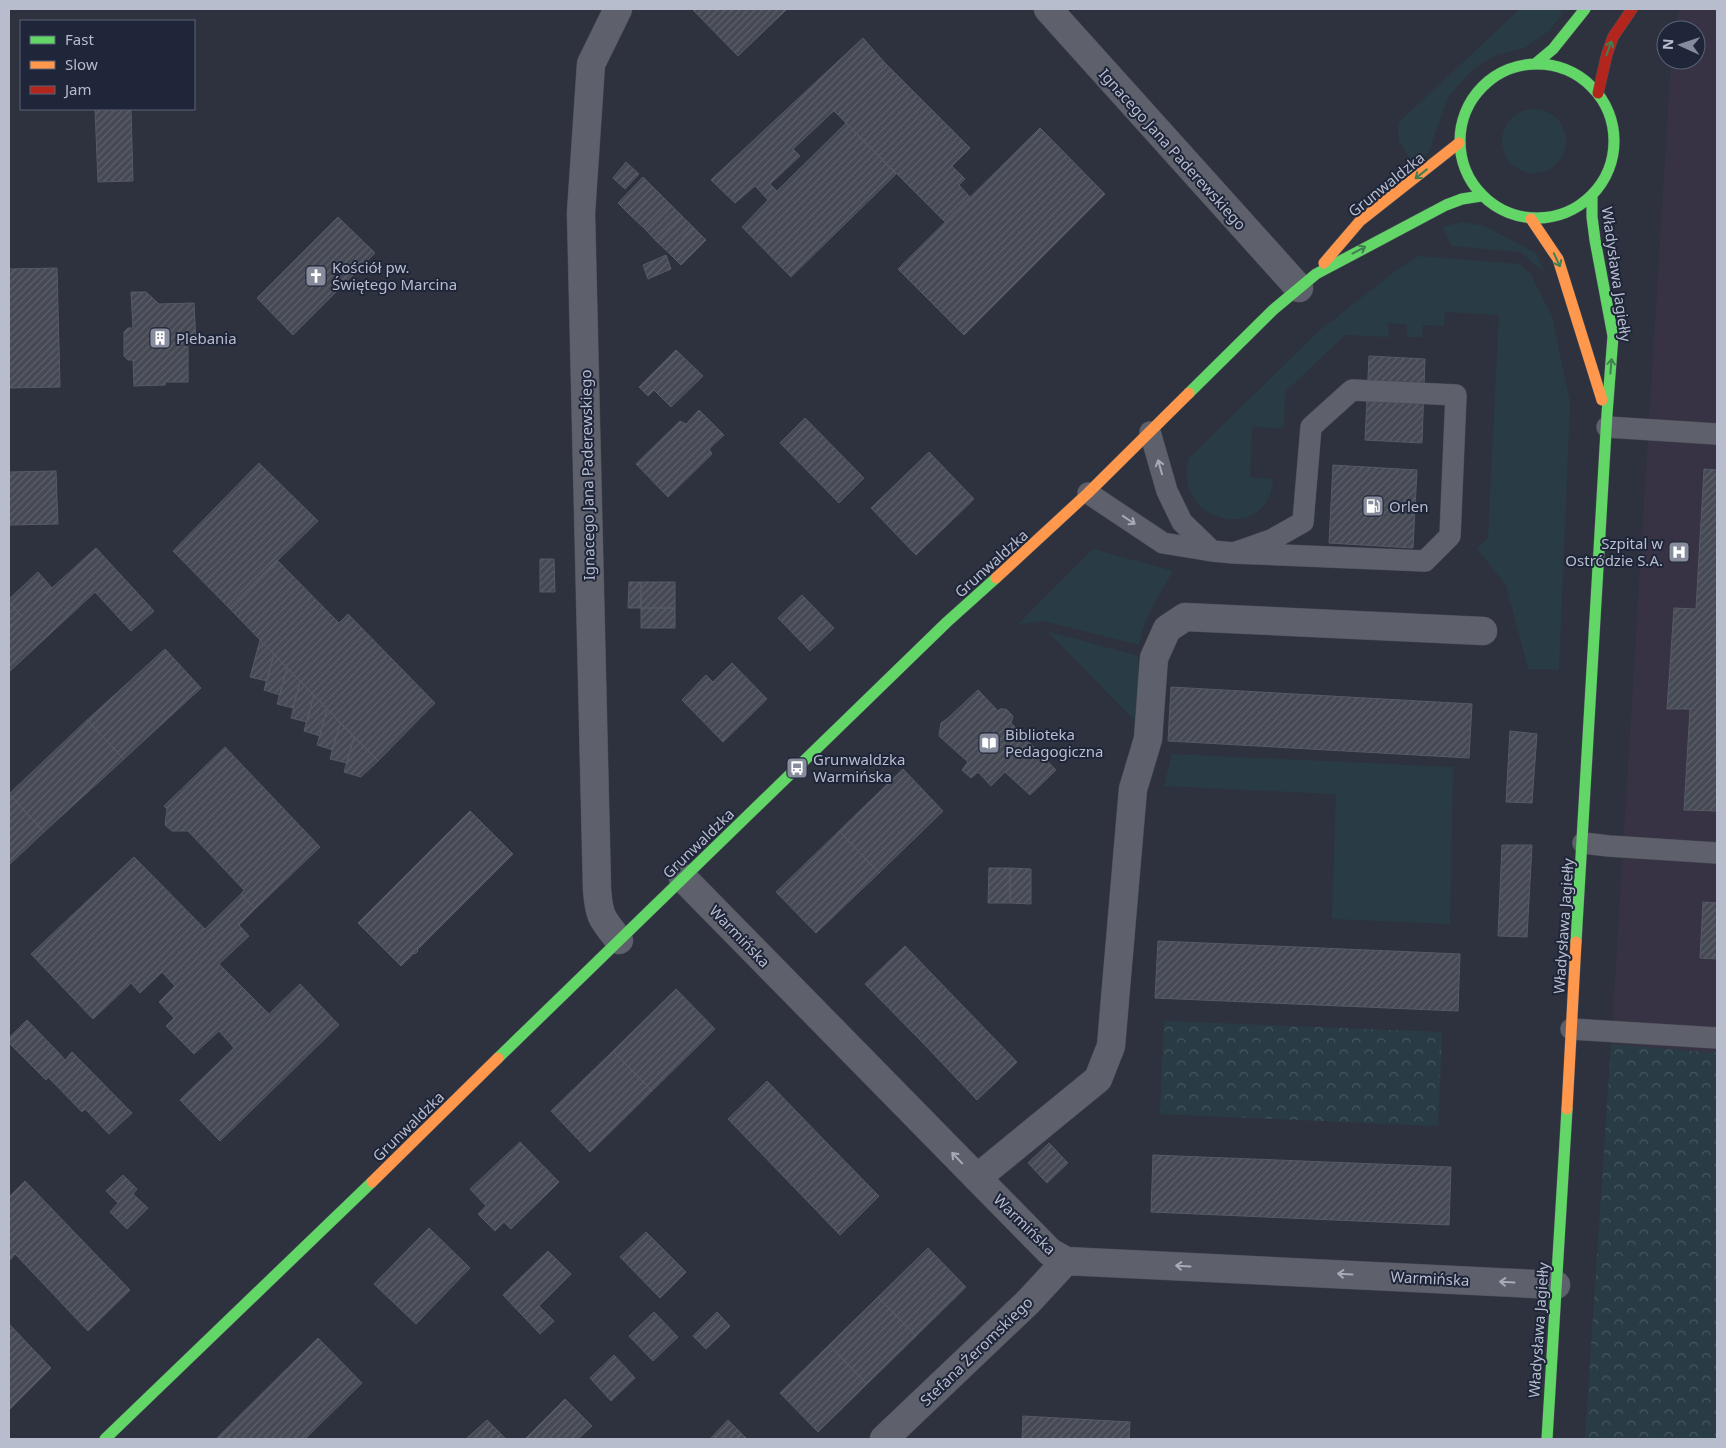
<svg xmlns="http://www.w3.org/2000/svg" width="1726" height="1448" viewBox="0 0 1726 1448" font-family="'Noto Sans',sans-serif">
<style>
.medical{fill:#373344}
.grass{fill:#293c45}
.park{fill:url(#park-crowns)}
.building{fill:url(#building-hatch);stroke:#555a65}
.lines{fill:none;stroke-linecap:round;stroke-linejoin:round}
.lane-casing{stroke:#4a4d57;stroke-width:22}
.street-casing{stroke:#4a4d57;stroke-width:29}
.fast-casing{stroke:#4a4d57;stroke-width:12}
.slow-casing{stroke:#4a4d57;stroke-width:12}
.jam-casing{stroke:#4a4d57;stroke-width:12}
.lane{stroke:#5e616b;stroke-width:21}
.street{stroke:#5e616b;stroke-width:28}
.fast{stroke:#63d668;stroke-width:11}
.slow{stroke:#ff974d;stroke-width:11}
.jam{stroke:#b3261e;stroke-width:11}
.oneway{stroke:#417e51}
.oneway2{stroke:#a6abba}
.labels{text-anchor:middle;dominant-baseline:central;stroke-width:4;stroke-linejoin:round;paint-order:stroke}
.street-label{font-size:15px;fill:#b8bdce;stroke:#1f263a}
.poi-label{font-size:15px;fill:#b8bdce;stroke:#1f263a;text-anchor:start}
</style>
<defs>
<pattern id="park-crowns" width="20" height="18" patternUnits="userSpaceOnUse" patternTransform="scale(1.25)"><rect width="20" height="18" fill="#293c45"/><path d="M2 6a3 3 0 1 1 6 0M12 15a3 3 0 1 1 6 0" fill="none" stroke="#46565f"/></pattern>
<pattern id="building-hatch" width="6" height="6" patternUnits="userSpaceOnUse" patternTransform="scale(1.25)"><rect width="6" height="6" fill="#454953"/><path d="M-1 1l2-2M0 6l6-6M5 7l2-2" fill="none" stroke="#5e616b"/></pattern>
</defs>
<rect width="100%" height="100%" fill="#2d323e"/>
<!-- medical -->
<path class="medical" d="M1680 9H1717V1053L1611 1044 1671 60H1696V30H1673Z"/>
<!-- grass -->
<path class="grass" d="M1520 9H1557L1563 13 1549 31 1524 48 1496 55 1472 70 1448 97 1429 151 1414 166 1399 141 1398 123Z
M1502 141a32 32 0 1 1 64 0a32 32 0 1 1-64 0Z
M1462 222 1484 226 1536 253 1544 272 1520 252 1451 246 1443 227Z
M1418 256 1519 264 1530 273 1552 316 1570 403 1559 669H1528L1506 585 1477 549 1488 538 1499 315 1445 312 1444 326 1423 325 1422 337H1407V324L1388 323 1389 337 1345 335 1285 392 1284 428 1252 427 1250 477 1273 479C1270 544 1171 525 1189 458L1319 331 1393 273Z
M1093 549 1173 571C1160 595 1143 618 1139 645L1043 621 1018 624Z
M1047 631 1138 656 1142 728Z
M1172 754 1453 767 1450 924 1332 919 1336 794 1164 786Z"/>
<!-- park -->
<path class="park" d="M1164 1021 1442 1032 1438 1126 1160 1114Z
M1611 1044 1717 1053V1439H1585Z"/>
<!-- building -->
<path class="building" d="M692 9H787L738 56Z
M863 38 885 63 793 149 800 156 770 184 777 191 846 123 896 174 791 277 742 227 768 200 755 186 735 203 711 180Z
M885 63 970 148 952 166 965 179 959 185 970 197 945 222 833 110Z
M95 109H131L133 181 98 182Z
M1040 128 1105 194 964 335 898 269Z
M626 162 639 174 625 189 613 178Z
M643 177 657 191 632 217 618 203Z
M657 191 670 204 645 229 632 217Z
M670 204 682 216 656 241 645 229Z
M682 216 693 227 669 253 656 241Z
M338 217 375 253 293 335 257 298Z
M693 227 706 240 681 265 669 253Z
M666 255 671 269 648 279 643 265Z
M57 268 60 387 9 388V269Z
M131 292H146L159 304 194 303 196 344 188 345V382H165V385L134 386 133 360H128L124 356V332L128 328H133Z
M676 350 703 376 671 407 654 390 648 396 639 387Z
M1369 356 1425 359 1422 443 1365 440Z
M699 410 724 435 709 449 712 454 668 497 636 464 680 421 686 424Z
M805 418 864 478 839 503 780 443Z
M929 452 974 499 916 555 871 508Z
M259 463 318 521 229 608 173 551Z
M1333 465 1417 470 1413 548 1329 543Z
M1704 469 1717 470V811L1684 810 1690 709H1667L1674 608 1696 609Z
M56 471 58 524 9 525V472Z
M96 548 154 611 131 631 95 592 9 672V627Z
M540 559H554L555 592H540Z
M277 560 339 623 348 614 435 703 378 761 229 608Z
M38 572 52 588 21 616 9 602V599Z
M629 582H641V608H628Z
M641 582H675V608H641Z
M802 595 834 628 810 651 778 618Z
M9 602 21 616 9 627Z
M641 608H675V628H641Z
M260 640 274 654 267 681 250 677Z
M165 649 201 688 124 759 87 720Z
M274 654 287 668 280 695 264 690Z
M732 663 767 699 723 742 682 700 706 675 713 682Z
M287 668 300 681 293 708 277 704Z
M300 681 314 695 307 722 291 718Z
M1171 687 1472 704 1469 758 1168 741Z
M978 690 998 711 1000 709H1006L1013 716 1011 723 1056 770 1030 795 1005 772 991 786 978 772 971 778 962 770 968 762 939 736 941 723 948 718Z
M314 695 327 709 320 736 304 731Z
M327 709 340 723 333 750 317 745Z
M87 720 124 759 44 832 9 794Z
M340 723 354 737 347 763 330 759Z
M1510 731 1537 734 1532 803 1506 802Z
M354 737 378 761 361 777 344 772Z
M225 747 320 847 255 909 241 894 244 890 188 831H172L165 825 167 809 164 806Z
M903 769 943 811 879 873 839 831Z
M9 794 44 832 9 865Z
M470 811 513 854 417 950 418 951 415 954 414 953 401 966 358 923Z
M839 831 879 873 816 933 776 892Z
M1502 845H1532L1527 937 1498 936Z
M134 857 205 929 241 894 255 909 239 925 249 936 219 964 269 1014 234 1048 219 1031 194 1054 166 1026 174 1018 159 1002 175 986 162 972 140 993 131 983 93 1019 31 954Z
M989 868H1010V903H988Z
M1010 868 1031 869V904L1010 903Z
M1703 902 1717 903V959L1700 958Z
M1158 941 1460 954 1458 1011 1155 998Z
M905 946 961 1004 922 1042 865 984Z
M300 984 339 1025 220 1141 180 1100Z
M676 989 715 1029 652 1091 613 1051Z
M961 1004 1017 1062 977 1100 922 1042Z
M27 1020 59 1053 39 1073 9 1043V1038Z
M613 1051 652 1091 590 1152 551 1111Z
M72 1052 132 1113 109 1134 85 1109 82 1112 48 1077 46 1080 39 1073 59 1053 65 1060Z
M767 1081 824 1140 785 1178 728 1119Z
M824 1140 879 1196 840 1235 785 1178Z
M520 1142 559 1182 511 1229 504 1222 495 1231 478 1214 486 1206 470 1189Z
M1049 1143 1068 1163 1047 1183 1028 1163Z
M1153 1155 1451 1167 1449 1225 1151 1212Z
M123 1175 137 1189 133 1194 148 1208 127 1229 110 1212 118 1203 106 1191Z
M25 1181 130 1290 88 1331 15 1254 9 1261V1197Z
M429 1228 470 1268 416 1324 374 1284Z
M646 1232 686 1272 660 1298 620 1257Z
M928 1248 966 1287 916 1336 878 1297Z
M548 1251 571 1274 539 1306 554 1321 540 1334 503 1295Z
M878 1297 916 1336 867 1384 829 1345Z
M654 1312 678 1337 653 1361 629 1336Z
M717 1312 730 1326 706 1349 693 1336Z
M9 1324 51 1368 9 1410Z
M318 1338 362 1383 305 1439H216Z
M829 1345 867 1384 818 1432 780 1393Z
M614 1355 635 1378 611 1401 590 1378Z
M565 1399 592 1426 578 1439H527L526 1438Z
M1023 1416 1130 1422 1129 1439H1022Z
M487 1420 506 1439H466Z
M728 1420 747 1439H710Z"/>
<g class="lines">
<!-- lane casing -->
<g class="lane-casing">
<path id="lane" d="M1607 427 1717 434
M1150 432 1167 491 1182 522 1212 551
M1088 493 1163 543 1212 551 1234 553 1425 561 1450 536 1456 395 1352 390 1311 427 1303 522 1271 540 1234 553
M1583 843 1609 846 1717 853
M1571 1029 1717 1038"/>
</g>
<!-- street casing -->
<g class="street-casing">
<path id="street" d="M618 9 591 64 581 213 597 889C599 917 602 919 619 940
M1048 9 1299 288
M683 878 1050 1252 1066 1261 1556 1285
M977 1178 1098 1079 1111 1046 1133 789 1148 739 1154 658 1167 629 1185 617 1483 631
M884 1439 1029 1301 1066 1261"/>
</g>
<!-- fast casing -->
<g class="fast-casing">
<path id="fast" d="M1460 141a77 77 0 1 1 154 0a77 77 0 1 1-154 0Z
M1535 64 1553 49 1585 9
M1189 393 1273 310 1316 274 1446 205 1462 199 1481 196
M1576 942 1607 414 1613 336 1595 240 1592 217V197
M498 1058 947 622 996 578
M105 1439 372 1182
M1547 1439 1567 1109"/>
</g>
<!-- slow casing -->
<g class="slow-casing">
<path id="slow" d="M1531 219 1558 259 1602 400
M1324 263 1360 221 1459 143
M996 578 1088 493 1189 393
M1567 1109 1576 942
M372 1182 498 1058"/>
</g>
<!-- jam casing -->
<g class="jam-casing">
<path id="jam" d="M1598 93 1607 54 1613 37 1632 9"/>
</g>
<!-- lane -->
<use href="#lane" class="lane"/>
<!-- street -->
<use href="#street" class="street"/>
<!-- fast -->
<use href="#fast" class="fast"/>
<!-- slow -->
<use href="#slow" class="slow"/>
<!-- jam -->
<use href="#jam" class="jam"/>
</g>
<!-- one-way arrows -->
<defs><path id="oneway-shaft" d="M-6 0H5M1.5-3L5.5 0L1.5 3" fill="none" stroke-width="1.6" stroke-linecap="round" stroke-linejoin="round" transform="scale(1.25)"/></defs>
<g class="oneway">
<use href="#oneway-shaft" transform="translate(1609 48) rotate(-70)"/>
<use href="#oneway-shaft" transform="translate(1421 174) rotate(142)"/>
<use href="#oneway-shaft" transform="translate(1359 250) rotate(-28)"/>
<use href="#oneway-shaft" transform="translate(1557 260) rotate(65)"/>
<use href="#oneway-shaft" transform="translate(1611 366) rotate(-85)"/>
</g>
<g class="oneway2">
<use href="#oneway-shaft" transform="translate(1160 467) rotate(-106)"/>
<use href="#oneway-shaft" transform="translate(1129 520) rotate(34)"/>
<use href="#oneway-shaft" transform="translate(957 1158) rotate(-134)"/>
<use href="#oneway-shaft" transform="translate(1183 1266) rotate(-177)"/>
<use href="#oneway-shaft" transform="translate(1345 1274) rotate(-177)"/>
<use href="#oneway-shaft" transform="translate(1507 1282) rotate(-177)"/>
</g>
<!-- icons -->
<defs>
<g id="church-square" transform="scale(1.125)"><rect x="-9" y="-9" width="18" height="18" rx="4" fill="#878c9c" stroke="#1f263a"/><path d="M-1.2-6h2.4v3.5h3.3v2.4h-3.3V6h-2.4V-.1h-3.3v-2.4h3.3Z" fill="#fff"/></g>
<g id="building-square" transform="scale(1.125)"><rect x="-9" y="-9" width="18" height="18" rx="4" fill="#878c9c" stroke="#1f263a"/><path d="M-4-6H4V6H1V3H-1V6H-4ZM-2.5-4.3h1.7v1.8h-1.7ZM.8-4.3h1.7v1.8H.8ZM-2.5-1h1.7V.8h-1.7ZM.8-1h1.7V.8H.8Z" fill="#fff"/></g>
<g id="fuel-square" transform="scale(1.125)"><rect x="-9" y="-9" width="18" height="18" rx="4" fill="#878c9c" stroke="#1f263a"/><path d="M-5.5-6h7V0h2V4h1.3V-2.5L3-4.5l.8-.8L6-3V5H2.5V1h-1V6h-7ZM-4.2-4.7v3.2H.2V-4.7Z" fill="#fff"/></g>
<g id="hospital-square" transform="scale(1.125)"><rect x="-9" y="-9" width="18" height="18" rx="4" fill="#878c9c" stroke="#1f263a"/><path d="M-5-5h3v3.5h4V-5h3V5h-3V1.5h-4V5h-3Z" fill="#fff"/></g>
<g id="library-square" transform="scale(1.125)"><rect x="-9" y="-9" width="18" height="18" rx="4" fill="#878c9c" stroke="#1f263a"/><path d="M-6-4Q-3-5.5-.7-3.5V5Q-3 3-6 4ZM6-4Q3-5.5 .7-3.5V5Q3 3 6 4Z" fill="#fff"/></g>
<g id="bus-square" transform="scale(1.125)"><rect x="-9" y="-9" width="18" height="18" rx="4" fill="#878c9c" stroke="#1f263a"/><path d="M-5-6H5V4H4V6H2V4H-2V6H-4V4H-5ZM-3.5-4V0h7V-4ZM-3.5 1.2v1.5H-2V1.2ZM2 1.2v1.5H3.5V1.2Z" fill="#fff"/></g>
</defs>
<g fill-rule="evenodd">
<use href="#church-square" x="316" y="276"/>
<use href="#building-square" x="160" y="338"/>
<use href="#fuel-square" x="1373" y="506"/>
<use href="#hospital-square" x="1679" y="552"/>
<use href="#library-square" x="989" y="743"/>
<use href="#bus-square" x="797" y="768"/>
</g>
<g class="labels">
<!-- street labels -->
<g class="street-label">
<text transform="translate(1173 149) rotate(48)">Ignacego Jana Paderewskiego</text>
<text transform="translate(1386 184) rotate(-39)">Grunwaldzka</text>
<text transform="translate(1617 274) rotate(82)">Władysława Jagiełły</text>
<text transform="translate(587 475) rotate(-91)">Ignacego Jana Paderewskiego</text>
<text transform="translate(991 563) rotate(-42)">Grunwaldzka</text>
<text transform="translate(698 843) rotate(-44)">Grunwaldzka</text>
<text transform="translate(1563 926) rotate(-86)">Władysława Jagiełły</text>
<text transform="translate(740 936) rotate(46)">Warmińska</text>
<text transform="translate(408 1126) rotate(-44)">Grunwaldzka</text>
<text transform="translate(1025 1224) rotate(44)">Warmińska</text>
<text transform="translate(1430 1278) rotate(3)">Warmińska</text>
<text transform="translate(1538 1330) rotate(-86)">Władysława Jagiełły</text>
<text transform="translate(976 1351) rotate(-44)">Stefana Żeromskiego</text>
</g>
<!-- poi labels -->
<g class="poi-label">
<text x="332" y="267">Kościół pw.<tspan x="332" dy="17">Świętego Marcina</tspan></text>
<text x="176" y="338">Plebania</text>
<text x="1389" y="506">Orlen</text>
<text x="1663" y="543" text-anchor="end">Szpital w<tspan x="1663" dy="17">Ostródzie S.A.</tspan></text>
<text x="1005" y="734">Biblioteka<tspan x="1005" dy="17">Pedagogiczna</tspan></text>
<text x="813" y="759">Grunwaldzka<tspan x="813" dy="17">Warmińska</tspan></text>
</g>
</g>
<!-- border -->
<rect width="1726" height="1448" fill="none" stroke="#b8bdce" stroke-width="20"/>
<!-- legend -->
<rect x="20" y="20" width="175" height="90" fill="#1f263a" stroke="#5c6275"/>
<rect x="30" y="36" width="25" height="8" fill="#63d668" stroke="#5c6275"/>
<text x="65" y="45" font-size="15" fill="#b8bdce">Fast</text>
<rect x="30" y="61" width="25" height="8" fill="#ff974d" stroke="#5c6275"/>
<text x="65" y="70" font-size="15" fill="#b8bdce">Slow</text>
<rect x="30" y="86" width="25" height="8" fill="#b3261e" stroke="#5c6275"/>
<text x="65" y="95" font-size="15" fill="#b8bdce">Jam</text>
<!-- north arrow -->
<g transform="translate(1681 45) rotate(273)"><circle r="24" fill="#1f263a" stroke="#5c6275"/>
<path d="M0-4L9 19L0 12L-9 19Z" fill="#878c9c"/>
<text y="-8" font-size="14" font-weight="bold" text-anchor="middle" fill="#b8bdce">N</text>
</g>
</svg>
